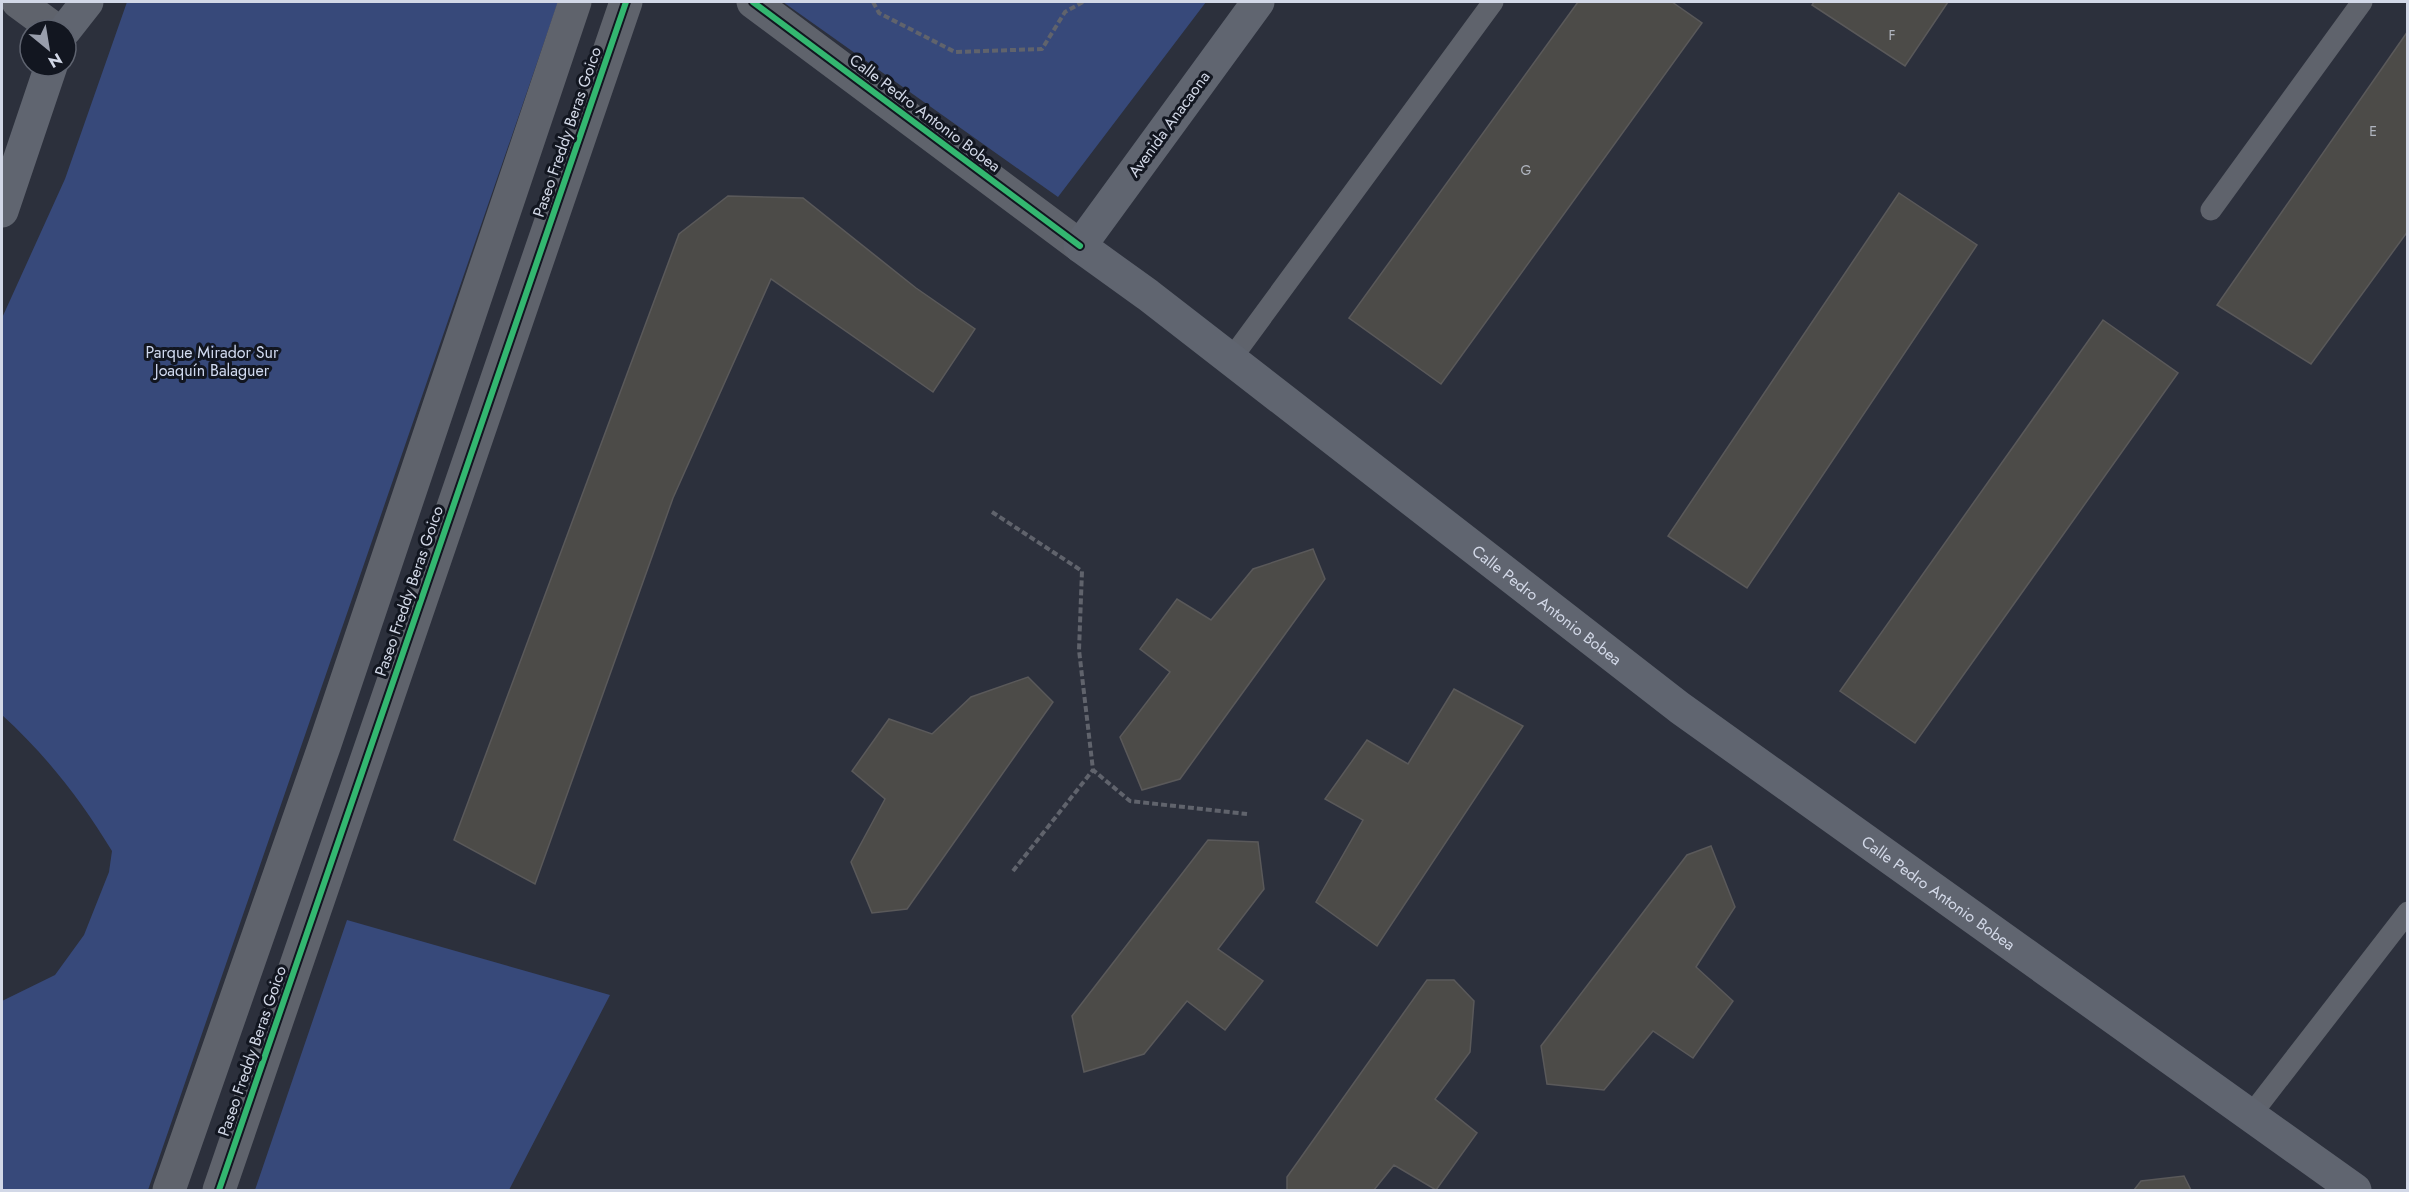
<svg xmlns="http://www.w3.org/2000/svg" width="2409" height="1192" viewBox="0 0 2409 1192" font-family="Jost,sans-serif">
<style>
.green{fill:#37497a}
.building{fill:#4c4b48;stroke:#5a595a;stroke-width:1.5}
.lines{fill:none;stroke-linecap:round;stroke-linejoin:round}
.path{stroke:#60636c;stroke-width:4;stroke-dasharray:6 3;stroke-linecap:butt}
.service{stroke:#5f636c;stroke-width:21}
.minor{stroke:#5f636c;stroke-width:33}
.tertiary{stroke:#5f636c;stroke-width:33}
.secondary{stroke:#606570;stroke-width:33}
.cycleway-casing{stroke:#121620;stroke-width:10}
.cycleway{stroke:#33b770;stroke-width:6}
.labels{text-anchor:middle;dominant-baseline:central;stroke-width:6;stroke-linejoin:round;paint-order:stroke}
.number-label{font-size:14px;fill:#b0b5bf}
.street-label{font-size:16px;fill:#d2d8e7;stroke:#121620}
.park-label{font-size:16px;fill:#d1daf0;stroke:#121620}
</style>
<rect width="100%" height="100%" fill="#2c303c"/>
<!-- green -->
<path class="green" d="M127 2H558L148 1190H2V1001L55 975 84 935 109 872 112 851C81 800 46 755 2 715V318L65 179Z
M783 2H1206L1058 197Z
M347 920 610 995 509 1190H255Z"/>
<!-- building -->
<path class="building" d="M1578 2H1672L1702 23 1441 384 1349 318Z
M1814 2H1948L1905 66 1812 5Z
M2408 31V231L2311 364 2217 305Z
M1899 193 1977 245 1747 588 1668 536Z
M728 196 803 198 916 288 975 329 933 392 771 279 673 498 535 884 454 840 679 234Z
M2103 320 2178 373 1915 743 1840 691Z
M1313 549 1325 579 1180 779 1142 790 1120 737 1170 672 1140 649 1177 599 1211 620 1253 569Z
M1028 677 1053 702 907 909 872 913 851 862 885 799 852 771 889 719 932 734 971 697Z
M1454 689 1523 726 1377 946 1316 902 1363 820 1325 799 1367 740 1408 764Z
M1208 840 1258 842 1264 889 1218 949 1263 981 1225 1030 1187 1001 1144 1054 1084 1072 1072 1016Z
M1711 846 1735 907 1696 967 1733 1001 1693 1058 1653 1031 1604 1090 1547 1084 1541 1046 1687 855Z
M1427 980H1454L1474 1001 1470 1052 1435 1099 1477 1133 1436 1190 1394 1165 1374 1190H1287V1177Z
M2184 1176 2191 1190H2134L2141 1181Z"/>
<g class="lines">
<!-- path -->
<path class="path" d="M873 2 879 13 955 52 1042 49 1065 12 1083 2
M992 512 1082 571 1079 650 1093 770 1130 801 1247 814
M1013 871 1093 770"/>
<!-- service -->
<path class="service" d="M2211 210 2362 2
M1231 359 1493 2
M2250 1116 2408 912"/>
<!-- minor -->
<path class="minor" d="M18 2 56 30"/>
<!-- tertiary -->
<path class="tertiary" d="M753 2 1080 246
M169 1190 325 744 575 2
M219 1190 626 2"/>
<!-- secondary -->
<g class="secondary">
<path id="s1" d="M1258 2 1080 246 1148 295 1680 708 2355 1190"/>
<path d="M65 30 87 2"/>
<path d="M2 211 51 66"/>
</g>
<!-- cycleway casing -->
<g class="cycleway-casing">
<path id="cycleway" d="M753 2 1080 246
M219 1190 626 2"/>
</g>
<!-- cycleway -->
<use href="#cycleway" class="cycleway"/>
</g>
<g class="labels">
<!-- number labels -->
<g class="number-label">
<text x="1892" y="35">F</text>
<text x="2373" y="131">E</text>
<text x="1526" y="170">G</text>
</g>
<!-- street labels -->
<g class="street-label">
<text transform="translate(925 113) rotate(37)">Calle Pedro Antonio Bobea</text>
<text transform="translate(1169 124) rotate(-54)">Avenida Anacaona</text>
<text transform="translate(567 132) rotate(-71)">Paseo Freddy Beras Goico</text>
<text transform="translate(409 591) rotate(-71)">Paseo Freddy Beras Goico</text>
<text stroke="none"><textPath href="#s1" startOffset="891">Calle Pedro Antonio Bobea</textPath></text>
<text stroke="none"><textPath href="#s1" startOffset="1377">Calle Pedro Antonio Bobea</textPath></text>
<text transform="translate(252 1051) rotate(-71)">Paseo Freddy Beras Goico</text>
</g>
<!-- park labels -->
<g class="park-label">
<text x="212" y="352">Parque Mirador Sur<tspan x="212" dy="18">Joaquín Balaguer</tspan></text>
</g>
</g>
<!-- border -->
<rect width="2409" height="1192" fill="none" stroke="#d2d8e7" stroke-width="6"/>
<!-- north arrow -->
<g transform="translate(48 48) rotate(150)"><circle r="28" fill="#121620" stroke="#5f6470" stroke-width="1.5"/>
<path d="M0-4.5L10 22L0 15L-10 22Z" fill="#989dab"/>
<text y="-9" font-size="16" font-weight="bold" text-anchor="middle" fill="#d2d8e7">N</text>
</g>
</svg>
